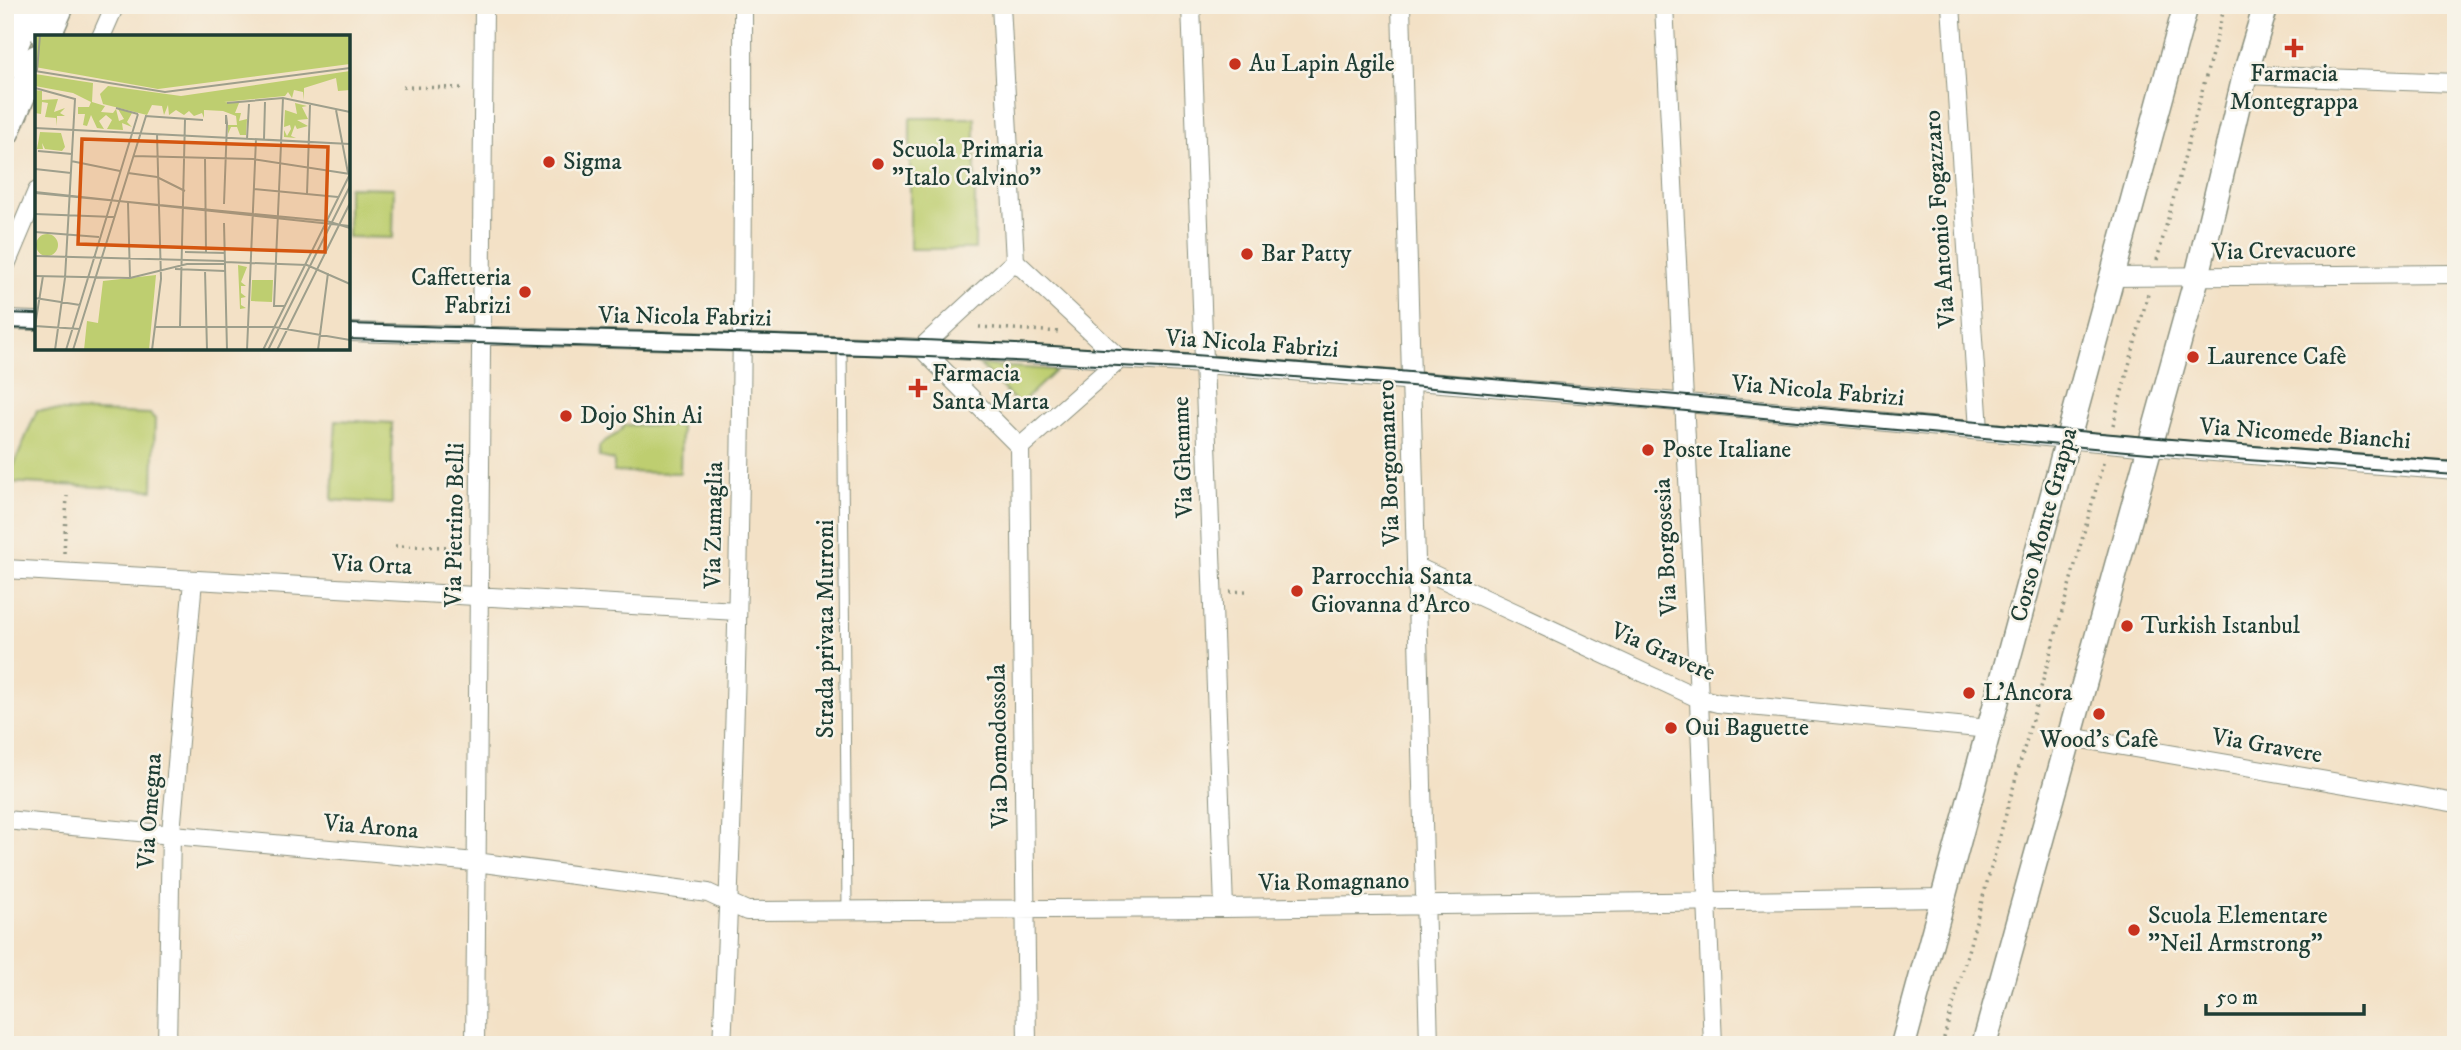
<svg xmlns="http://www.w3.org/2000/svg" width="2461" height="1050" viewBox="0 0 2461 1050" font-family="'IM FELL DW Pica',serif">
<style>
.green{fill:#bece70;stroke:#6e8652;stroke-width:2}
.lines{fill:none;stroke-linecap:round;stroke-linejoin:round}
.lane-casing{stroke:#898f7d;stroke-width:11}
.street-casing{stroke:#898f7d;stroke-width:20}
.secondary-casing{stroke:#898f7d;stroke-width:27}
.primary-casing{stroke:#898f7d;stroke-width:31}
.path{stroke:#898f7d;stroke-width:3.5;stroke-dasharray:2 5;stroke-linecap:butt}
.lane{stroke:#fff;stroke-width:9}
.street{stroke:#fff;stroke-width:18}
.secondary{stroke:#fff;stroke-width:24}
.primary{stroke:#fff;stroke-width:28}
.tram{stroke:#1f3d34;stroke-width:2}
.poi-dot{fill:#c8321e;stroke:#f7f3e8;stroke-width:2.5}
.labels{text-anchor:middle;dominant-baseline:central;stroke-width:5;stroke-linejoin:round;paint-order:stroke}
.poi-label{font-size:24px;fill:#1f3d34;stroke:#f7f3e8;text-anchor:start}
.street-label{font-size:24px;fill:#1f3d34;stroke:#f7f3e8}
.inset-road{fill:none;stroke:#9e9f8c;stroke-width:2}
.view{fill:#d45610;fill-opacity:0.15;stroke:#d45610;stroke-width:3.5}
.inset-edge{fill:none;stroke:#1f3d34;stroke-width:3.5}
</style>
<rect width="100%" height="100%" fill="#f7f3e8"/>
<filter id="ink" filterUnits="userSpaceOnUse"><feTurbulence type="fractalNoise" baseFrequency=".0143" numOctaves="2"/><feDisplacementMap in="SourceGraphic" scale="14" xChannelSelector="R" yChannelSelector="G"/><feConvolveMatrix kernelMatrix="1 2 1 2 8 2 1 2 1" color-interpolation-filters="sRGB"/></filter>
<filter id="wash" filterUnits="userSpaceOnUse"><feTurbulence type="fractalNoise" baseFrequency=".00686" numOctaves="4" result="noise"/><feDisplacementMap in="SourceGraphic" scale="28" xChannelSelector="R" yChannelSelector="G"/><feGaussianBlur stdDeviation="1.57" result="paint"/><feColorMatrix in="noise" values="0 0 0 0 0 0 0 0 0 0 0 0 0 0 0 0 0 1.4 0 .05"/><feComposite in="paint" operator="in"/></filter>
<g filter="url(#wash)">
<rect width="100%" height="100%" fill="#f3e1c6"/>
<!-- green -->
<path class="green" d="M910 118H975V249H910Z
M348 187 394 188 393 238 348 237Z
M980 365 1056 370 1019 405Z
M37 410 150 414 155 419 153 490 7 482Z
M336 420 392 423V504L332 500Z
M624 425 681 426 680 473 614 472V460L600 457 599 447C605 437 619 438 624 425Z"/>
</g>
<g filter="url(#ink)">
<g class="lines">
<!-- lane casing -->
<g class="lane-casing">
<path id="lane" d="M842 346 847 911"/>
</g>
<!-- street casing -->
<g class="street-casing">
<path id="street" d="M1001 5 1015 261
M1191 5 1224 908
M1401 5 1429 1045
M1664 5 1698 676 1713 1045
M1951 5 1979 430
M101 37 115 5
M2245 75 2456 83
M1015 261 1120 359 1020 447 921 348Z
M5 267 37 191
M2113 277 2456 274
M5 320 37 321
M348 332 902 347 1204 364 1666 401 2150 447 2456 471
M1020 447 1027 1045
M1417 567 1698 698 1718 703 1989 729
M5 569 737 611
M2070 737 2456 803
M5 820 476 862 708 893 747 911 1224 908 1943 898
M167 1045 171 833 193 580
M475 1045 484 5
M722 1045C739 699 744 352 743 5"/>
</g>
<!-- secondary casing -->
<g class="secondary-casing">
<path id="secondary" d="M1903 1045 2186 5
M1984 1045 2197 277 2245 75 2266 5"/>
</g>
<!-- primary casing -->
<g class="primary-casing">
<path id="primary" d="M46 37 60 5
M5 66 31 5
M5 132 37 59"/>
</g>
<!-- path -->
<path class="path" d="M403 87 464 88
M2157 260 2225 5
M979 327 1062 332
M2113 425 2148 294
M395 546 460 547
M64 553 67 496
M1230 592 1246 591
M1942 1045 2104 460"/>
<!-- lane -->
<use href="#lane" class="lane"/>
<!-- street -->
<use href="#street" class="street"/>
<!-- secondary -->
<use href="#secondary" class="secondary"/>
<!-- primary -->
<use href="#primary" class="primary"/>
<!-- tram -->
<path class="tram" d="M5 313 37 314
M348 324C635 333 922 334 1208 356 1624 387 2039 431 2456 462
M5 328 37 329
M348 339 928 357 1204 370 1411 386 2149 453 2456 475"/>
</g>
</g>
<!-- markers -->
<g class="poi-dot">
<path d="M2290.5 37.5h7v7h7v7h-7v7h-7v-7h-7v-7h7z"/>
<circle cx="1235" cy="64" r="7"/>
<circle cx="549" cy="162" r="7"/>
<circle cx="878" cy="164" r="7"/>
<circle cx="1247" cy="254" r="7"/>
<circle cx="525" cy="292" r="7"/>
<circle cx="2193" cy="357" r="7"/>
<path d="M914.5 377.5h7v7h7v7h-7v7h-7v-7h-7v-7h7z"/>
<circle cx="566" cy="416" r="7"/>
<circle cx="1648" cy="450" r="7"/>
<circle cx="1297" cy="591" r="7"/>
<circle cx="2127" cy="626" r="7"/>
<circle cx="1969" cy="693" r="7"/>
<circle cx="2099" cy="714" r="7"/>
<circle cx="1671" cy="728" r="7"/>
<circle cx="2134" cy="930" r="7"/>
</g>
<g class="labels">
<!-- poi labels -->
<g class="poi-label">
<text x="1249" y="64">Au Lapin Agile</text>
<text x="2294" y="74" text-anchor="middle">Farmacia<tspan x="2294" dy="28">Montegrappa</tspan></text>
<text x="892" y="150">Scuola Primaria<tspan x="892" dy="28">"Italo Calvino"</tspan></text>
<text x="563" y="162">Sigma</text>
<text x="1261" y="254">Bar Patty</text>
<text x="511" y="278" text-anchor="end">Caffetteria<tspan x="511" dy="28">Fabrizi</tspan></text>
<text x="2207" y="357">Laurence Cafè</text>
<text x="932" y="374">Farmacia<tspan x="932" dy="28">Santa Marta</tspan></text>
<text x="580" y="416">Dojo Shin Ai</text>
<text x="1662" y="450">Poste Italiane</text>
<text x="1311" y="577">Parrocchia Santa<tspan x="1311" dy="28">Giovanna d'Arco</tspan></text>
<text x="2141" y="626">Turkish Istanbul</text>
<text x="1983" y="693">L'Ancora</text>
<text x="1685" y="728">Oui Baguette</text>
<text x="2099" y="740" text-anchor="middle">Wood's Cafè</text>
<text x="2148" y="916">Scuola Elementare<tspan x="2148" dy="28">"Neil Armstrong"</tspan></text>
</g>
<!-- street labels -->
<g class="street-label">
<text transform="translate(1940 219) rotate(-94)">Via Antonio Fogazzaro</text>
<text transform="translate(2284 251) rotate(-1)">Via Crevacuore</text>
<text transform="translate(685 317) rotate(1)">Via Nicola Fabrizi</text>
<text transform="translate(1252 344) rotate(4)">Via Nicola Fabrizi</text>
<text transform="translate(1818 391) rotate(5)">Via Nicola Fabrizi</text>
<text transform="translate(2305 434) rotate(4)">Via Nicomede Bianchi</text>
<text transform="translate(1183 457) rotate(-92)">Via Ghemme</text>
<text transform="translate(1389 463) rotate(-92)">Via Borgomanero</text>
<text transform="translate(455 525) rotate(-89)">Via Pietrino Belli</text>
<text transform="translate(714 525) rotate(-89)">Via Zumaglia</text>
<text transform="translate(2044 525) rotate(-75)">Corso Monte Grappa</text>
<text transform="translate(1666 547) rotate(-93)">Via Borgosesia</text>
<text transform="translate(372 565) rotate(3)">Via Orta</text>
<text transform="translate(826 629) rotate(-90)">Strada privata Murroni</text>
<text transform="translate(1663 652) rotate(24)">Via Gravere</text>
<text transform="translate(999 746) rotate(-91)">Via Domodossola</text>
<text transform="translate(2267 746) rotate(10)">Via Gravere</text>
<text transform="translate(150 811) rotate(-86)">Via Omegna</text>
<text transform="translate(371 827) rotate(5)">Via Arona</text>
<text transform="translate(1334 882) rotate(-1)">Via Romagnano</text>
</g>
</g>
<!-- overview -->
<g transform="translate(35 35)">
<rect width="315" height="315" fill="#f3e1c6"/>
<path d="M0 0H315V29L123 54 0 32ZM315 36V75V55L303 56 301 43 269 53V65L268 57 259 55 257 63 253 57 250 61 189 67 204 68 200 78H206L204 86 212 84 211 100H205L202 92H196L193 99V90H202L201 81 188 76 169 75V83L167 78 159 81 154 76 149 80 141 75 134 80 133 70 129 80 127 71 117 70 112 80 68 69 65 59 73 51 146 61ZM0 39 58 48 57 67 70 71 66 77 78 78 81 74 84 86 89 84 83 74 97 78 92 87 97 92 87 88 88 95 72 94 77 85 71 80 64 86 69 94 62 93 56 80 52 91 48 90 50 79H43V72H54L56 67 38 58 0 51ZM0 55 7 56V65L23 64 19 77 30 73 25 78 30 81H22V91L21 83 10 82 13 68 7 67 6 79 0 78ZM260 68 272 71 267 72 273 84 262 85 273 91 262 94 260 90 256 101 261 103 249 102V95L252 101 256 94 255 90 249 92 250 75 262 79ZM5 97 26 98 30 112 27 116 10 114 7 108 8 114H2ZM1 210a11 11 0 1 1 22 0a11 11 0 1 1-22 0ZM203 230 212 232 206 247 211 251H206V258L211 262 206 263V270L211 273 205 274ZM121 240 114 315H49L52 286 63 288 68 246ZM217 245H238L237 267 216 266Z" fill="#bece70"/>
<path class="inset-road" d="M0 36 130 57 315 33M2 36 5 0M0 53 40 64 30 243 20 315M248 63 239 271H250M192 68 248 63 315 77M81 73 103 79M301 75 313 138M110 81 168 85M0 93 315 109M212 104 214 69M229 104 230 67M3 116 37 119M98 121 218 124 315 139M170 122 171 218M36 126 85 136M0 134 36 138M93 138 122 142 150 156M218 154 303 162M0 157 315 191M0 158 292 186 315 193M272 159 275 70M93 168 95 243M189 169 192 88 191 80V89M0 179 79 182M189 188 192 315M0 197 64 202M150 217 190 218M0 221 190 226M190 227 272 230 315 249M140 234 190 236M170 235 172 315M0 241 95 243 152 229H190M8 241 0 291 45 294M0 263 45 270M120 292H239L315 305M145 292 150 84M31 315 103 79M38 315 111 81M117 315 126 244 122 99M212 315 221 104M228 315 315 139M233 315 315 151M242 315 315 168M283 315 293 238"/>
<path class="view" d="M47 104 293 112 290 217 43 209Z"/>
<rect width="315" height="315" class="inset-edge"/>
</g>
<!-- margin -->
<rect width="2461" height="1050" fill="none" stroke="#f7f3e8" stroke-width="28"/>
<!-- scale -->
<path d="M2206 1004v10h158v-10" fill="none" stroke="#1f3d34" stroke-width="3.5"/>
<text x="2216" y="1004" font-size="21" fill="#1f3d34" stroke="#f7f3e8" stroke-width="5" paint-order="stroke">50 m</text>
</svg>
